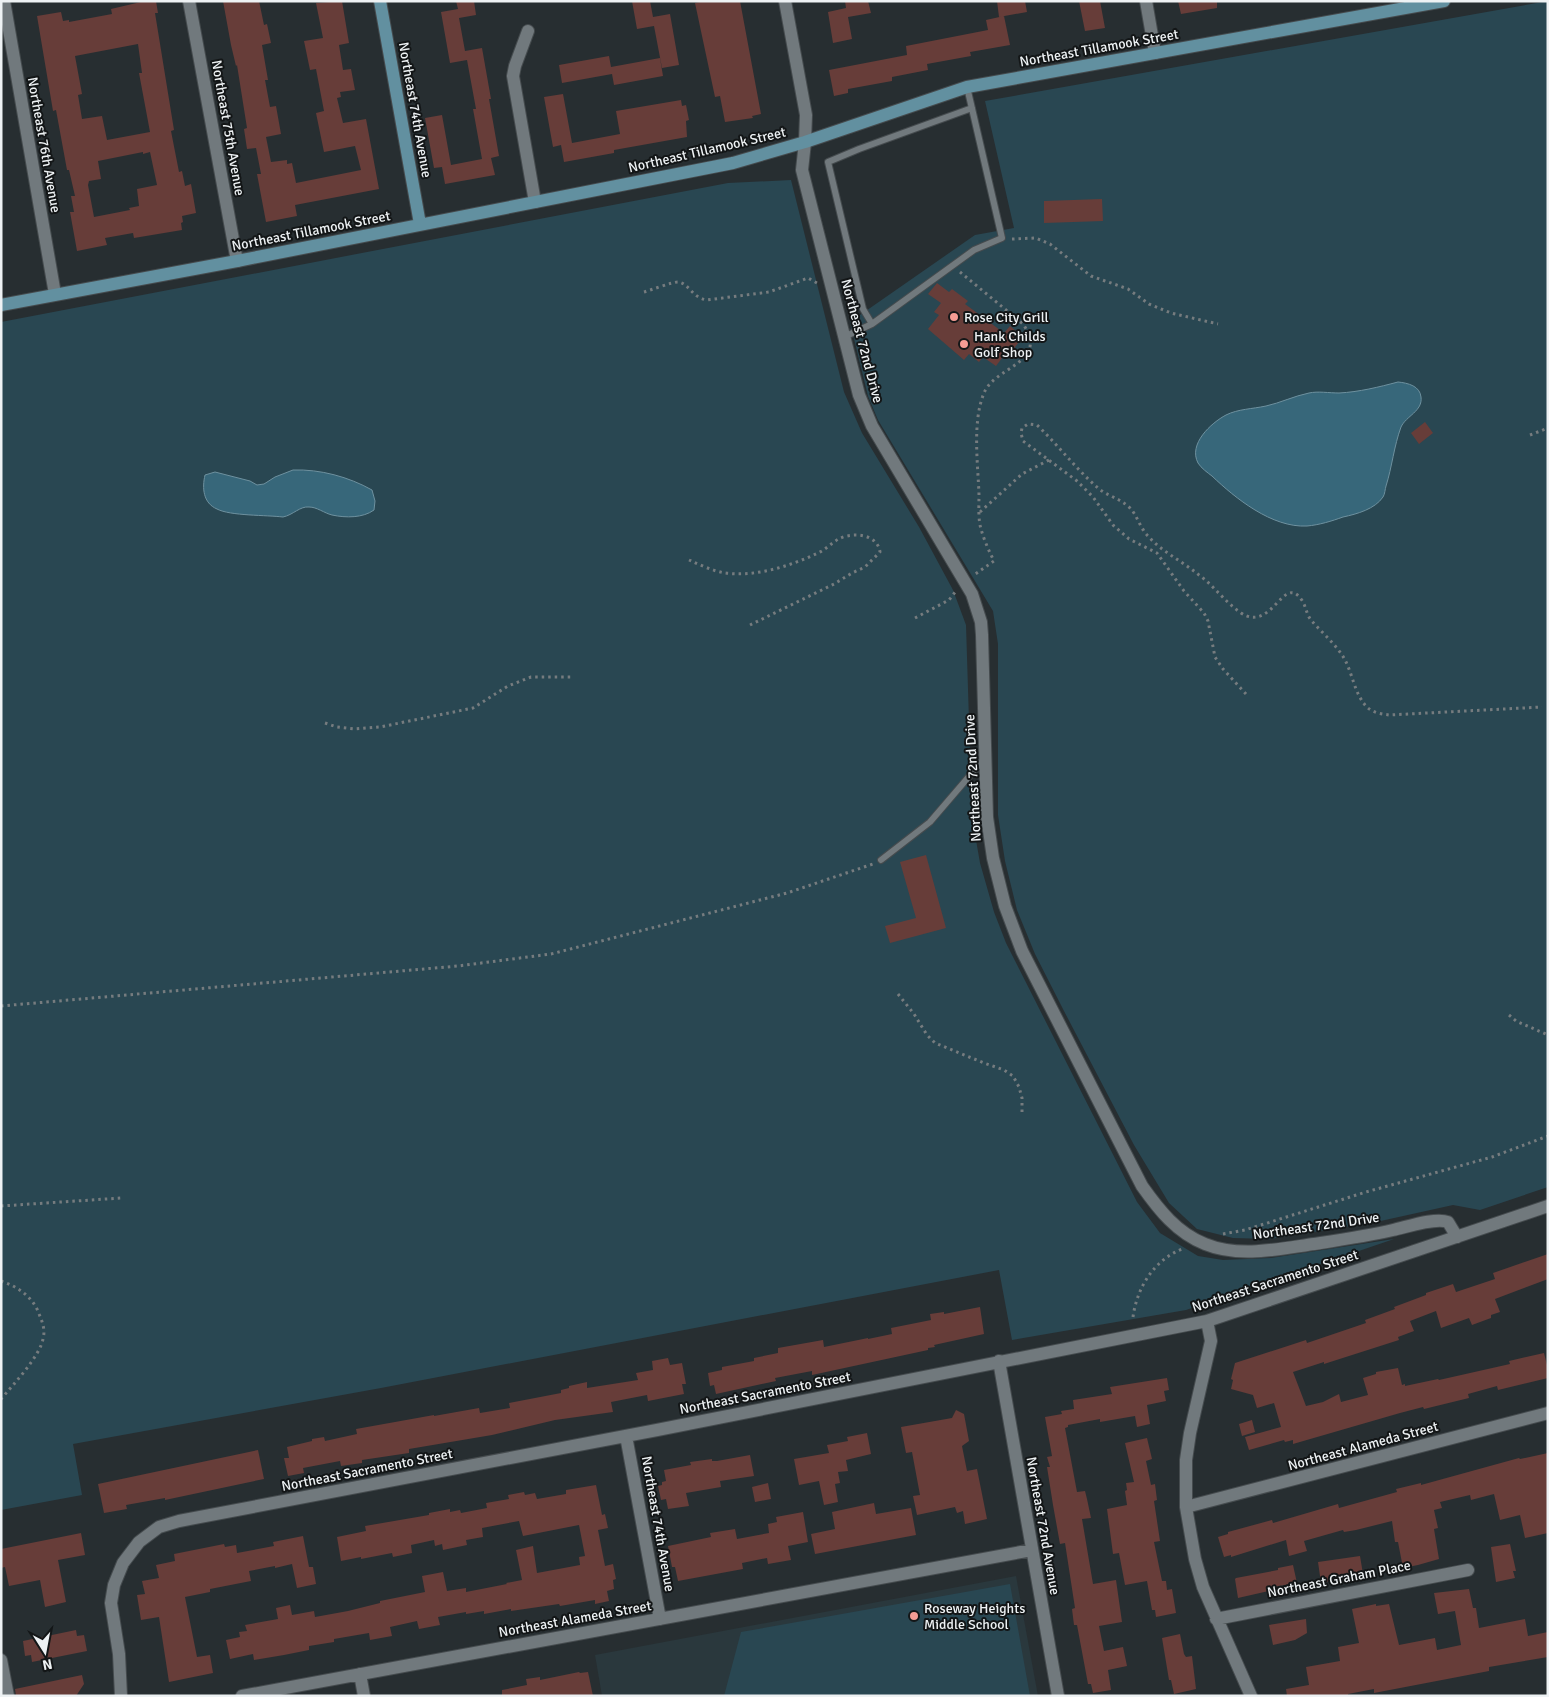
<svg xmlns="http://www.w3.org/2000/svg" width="1549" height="1697" viewBox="0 0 1549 1697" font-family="Signika,sans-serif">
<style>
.built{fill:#2a383d}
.green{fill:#294752}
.water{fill:#37677a;stroke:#6e919f}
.building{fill:#673d39;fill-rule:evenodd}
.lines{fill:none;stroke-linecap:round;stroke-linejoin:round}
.lane-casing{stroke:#454b4e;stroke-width:8}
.street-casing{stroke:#454b4e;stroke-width:14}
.secondary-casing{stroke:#454b4e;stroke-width:14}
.path{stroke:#767c7f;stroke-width:3;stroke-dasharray:2.5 4;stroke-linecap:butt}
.lane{stroke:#71797d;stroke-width:6}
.street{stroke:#71797d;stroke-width:12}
.secondary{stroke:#6290a0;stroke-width:12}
.poi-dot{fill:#f59c94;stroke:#131617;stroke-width:2}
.labels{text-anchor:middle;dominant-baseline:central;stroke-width:4;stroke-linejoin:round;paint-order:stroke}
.street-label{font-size:14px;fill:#eef2f4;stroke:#131617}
.poi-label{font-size:14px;fill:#eef2f4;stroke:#131617;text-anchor:start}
</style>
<rect width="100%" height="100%" fill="#272e31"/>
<!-- built -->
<path class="built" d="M1016 1576 1038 1696H602L595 1655Z"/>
<!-- green -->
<path class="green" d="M1548 1V1187L1480 1210 1453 1205 1376 1222 1270 1239 1233 1238 1197 1229 1169 1203 1134 1145 1064 1011 1035 954 1017 910 1005 861 998 815V644L993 611 878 420 868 396 850 322 975 235 1014 228 985 101Z
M791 180 844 392 862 433 919 527 953 590 966 625 972 817 980 863 994 912 1006 943 1137 1202 1160 1233 1198 1256 1223 1260 1271 1258 1394 1239 1186 1310 1012 1340 999 1270 381 1388 73 1444 82 1495 1 1510V322L728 183Z
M1010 1584 1030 1696H724L741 1632Z"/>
<!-- water -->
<path class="water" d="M1398 382C1408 383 1420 386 1421 397 1423 411 1406 416 1401 427 1394 446 1392 467 1386 486 1385 489 1385 494 1383 497 1375 509 1357 514 1343 517 1332 521 1319 525 1307 526 1272 528 1235 498 1212 476 1208 473 1201 468 1198 463 1188 444 1211 423 1226 415 1238 409 1252 409 1266 406 1280 403 1294 396 1309 393 1318 391 1329 393 1339 393 1359 392 1379 387 1398 382Z
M293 470C320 469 349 477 372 490L375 501 374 510C363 518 346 518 332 515 324 513 317 507 309 507 300 506 293 515 283 517 267 515 230 516 217 509 203 503 202 488 205 475L215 472 250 481 257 485 264 484 275 477Z"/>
<!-- building -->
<path class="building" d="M145 1H156L158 13H155L174 130 171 131 179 172 182 171 185 186 191 184 196 213 182 216 183 222 181 223 182 230 134 238 133 233 105 238 107 245 77 251 70 212H74L71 196H75L69 170H67L56 110 53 111 37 16 61 12 63 21 69 20V22L112 14 111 9ZM138 44 142 73H139L150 132 107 140 102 116 82 119 78 95 82 94 75 56ZM143 152V154L150 152 157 185 137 189 139 206 129 208 130 210 94 217 88 185 89 181 101 179 98 161Z
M223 1H259L264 25 267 24 271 43 262 45 268 80H265L270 107 276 106 281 134 266 137 271 162 287 160V164L292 163 296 183 361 170 355 146 324 152 316 113 324 111 316 69 310 70 304 41 323 38 316 3 342 1 349 43 339 45 343 70 351 69 355 90 340 92 341 97 337 98 343 123 366 119 379 189 295 205 297 216 266 222 257 174H261L256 148 247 149 244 129 247 128 237 65 236 66 231 45Z
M456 1H474L476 15 459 18 465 51 482 48 491 99H489L499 156 491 158 495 175 445 184 442 167 434 168 425 118 442 115 451 165 482 159 473 109H476L467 60 450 63 441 12 458 9Z
M632 1H650L653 17 670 14 679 65 662 68 654 26 637 29Z
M705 1H740L761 114 752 116 753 118 725 122 720 96 715 97 695 3Z
M845 1H868L871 13 848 17 852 39 833 43 828 12 846 8Z
M997 1H1025L1027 12 999 17Z
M1079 1H1100L1105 28 1085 31Z
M1178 1H1217V8L1181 14Z
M1004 16 1010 45 970 52 971 56 927 64 928 70 892 77V81L848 89V93L834 96 829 70 907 55 906 46 988 30 986 20Z
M609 56 611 67 660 58 663 76 614 85 612 74 562 83 559 65Z
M563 94 572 143 620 134 616 111 681 100 682 106 686 105 689 120 686 121 687 137 614 150V153L564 162 561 145 553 147 544 97Z
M1102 199 1103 221 1044 223V201Z
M937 283 949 292 952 289 968 301 965 304 1004 333 1010 326 1023 337 1011 352 1008 350 996 366 983 357 979 362 969 354 964 360 928 329 939 315 934 312 941 303 928 294Z
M1425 422 1433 433 1419 444 1411 433Z
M926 855 946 928 890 943 885 926 916 918 900 862Z
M1548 1254V1279L1495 1299 1500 1312 1491 1315V1318L1472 1325 1469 1318 1441 1328 1436 1311 1410 1321 1414 1331 1398 1337 1399 1340 1324 1364V1362L1293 1372 1306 1406 1323 1402 1339 1394 1341 1402 1368 1395 1363 1378 1376 1374V1372L1398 1368 1402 1385 1405 1384V1386L1438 1379 1439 1380 1510 1364 1509 1361 1544 1353 1548 1369V1378L1498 1390 1497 1386 1468 1394 1469 1398 1424 1409 1423 1407 1400 1413 1293 1444V1440L1285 1442 1284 1440 1249 1450 1245 1437 1281 1427 1274 1403 1257 1408 1253 1395 1231 1389 1233 1380 1231 1379 1235 1363 1306 1340 1307 1343 1366 1323 1365 1320 1395 1309 1394 1307 1426 1295V1293L1453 1284 1456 1292 1495 1279 1493 1273Z
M980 1307 984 1334 934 1345 935 1347 928 1348V1350L812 1375V1371L775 1378 776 1381 716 1394 714 1385 710 1386 708 1373 722 1370V1367L754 1361V1358L778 1353V1348L823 1340 824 1347 868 1338V1339L892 1334 891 1328 931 1320 930 1314 944 1312V1314Z
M668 1358 670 1365 682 1363 686 1384H682L684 1394 648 1401 647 1395 611 1402 613 1412 555 1420 492 1435 409 1449V1453L362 1460V1463L341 1466 340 1461 303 1468 304 1473 288 1476 284 1458H289L287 1447 312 1441V1439L324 1437 325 1441 357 1434 356 1429 434 1415V1416L479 1408 480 1413 510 1408 509 1403 561 1393V1390L569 1388V1386L587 1382V1388L638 1380 636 1373 653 1370 652 1361Z
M1167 1378 1169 1390 1164 1391 1166 1401 1147 1405 1150 1424 1137 1427 1135 1416 1100 1422V1419L1068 1425V1427L1065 1428 1077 1492 1085 1491 1087 1499 1091 1518 1082 1519 1093 1584 1116 1580 1122 1622 1099 1626 1104 1651 1123 1647 1127 1666 1108 1670 1111 1690 1093 1693 1091 1684H1088L1077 1625H1074L1072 1609 1075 1608 1065 1543 1060 1544 1053 1505 1047 1467H1050L1047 1457 1052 1456 1045 1417 1062 1414 1061 1411 1074 1409 1073 1400 1112 1394 1110 1387Z
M956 1410 964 1414 969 1441 962 1446 967 1471 977 1469 987 1519 965 1524 963 1511 957 1513 955 1507 917 1515 913 1496 920 1495 912 1452 906 1453 901 1427 952 1418Z
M1252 1420 1255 1432 1242 1436 1239 1424Z
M867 1433 871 1454 846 1460 848 1471 838 1472 840 1483 835 1484 838 1502 824 1505 819 1481 799 1485 794 1459 829 1453 827 1445 848 1441 847 1437Z
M1147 1438 1152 1459 1146 1461 1151 1485 1155 1484 1157 1500 1154 1501 1160 1541 1154 1542 1162 1581H1166L1167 1590 1172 1589 1176 1613 1156 1617 1155 1610H1152L1147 1581 1125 1585 1119 1553 1113 1554 1107 1509 1127 1505 1125 1491 1127 1490 1126 1483 1134 1482 1125 1443Z
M258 1450 264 1479 165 1500V1498L126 1505 127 1509 104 1513 98 1484Z
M1548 1453V1533L1525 1538 1520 1515 1500 1520 1494 1494 1471 1500 1470 1495 1440 1502 1442 1508 1434 1510 1438 1528 1434 1529 1439 1559 1418 1565 1403 1568 1398 1542H1395L1392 1521 1356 1530 1344 1532 1343 1530 1304 1541 1307 1551 1289 1556 1286 1540 1231 1557V1555L1224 1557 1218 1537 1228 1534V1532L1272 1520 1273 1523 1338 1504 1339 1508 1397 1492 1396 1489 1421 1483V1485L1519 1458 1520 1459Z
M750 1455 754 1476 720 1481 721 1487 686 1493 689 1506 668 1509 666 1499 661 1500 658 1486 662 1485V1482L666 1481 664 1470 691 1465 690 1462 712 1459V1461H717Z
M768 1483 771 1499 755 1502 752 1487Z
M596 1485 602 1515 605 1514 608 1528 598 1530 605 1566 613 1564 616 1579 613 1580 614 1589 607 1591 609 1601 595 1604V1600L560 1606 559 1604 511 1611V1609L484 1614V1611L466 1614V1612L438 1617 440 1625 419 1629 417 1621 390 1627 392 1636 370 1640 369 1633 334 1639V1642L309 1646V1650L284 1655 254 1660 253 1654 230 1659 226 1640 240 1637 239 1632 247 1631 245 1625 278 1619 276 1608 290 1605 292 1615 314 1611 315 1617 348 1611 380 1603V1601L425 1592 422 1576 443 1572 447 1591 466 1588V1592L507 1584 506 1583 522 1580 516 1550 533 1546 537 1573 580 1565 579 1557 585 1556 579 1525 523 1536 519 1521 482 1528 483 1537 466 1540 467 1545 443 1550 442 1544 435 1546 434 1540 411 1545 412 1553 393 1557 392 1553 361 1559V1557L341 1561 337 1537 366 1531 365 1526 429 1515V1513L450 1509V1512L460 1510 461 1513 487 1508 486 1503 509 1499 508 1495 524 1492 525 1495 535 1493 537 1499 566 1494V1490Z
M874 1503 876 1514 911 1508 916 1535 815 1554 811 1534 835 1529 832 1512Z
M803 1512 808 1542 788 1546 791 1560 768 1564 767 1558 742 1563 743 1569 678 1581 675 1567H672L668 1546 711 1537 710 1533 735 1529 737 1539 769 1533 768 1524 777 1522 776 1517Z
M81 1533 85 1555 58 1560 66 1602 45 1607 40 1580 9 1586 5 1567 1 1568V1549Z
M303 1536 309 1567H313L316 1584 297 1588 292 1564 275 1568V1566L249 1571 251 1581 210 1589V1592L185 1597 197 1657 210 1655 213 1673 169 1682 159 1617 141 1620 137 1595 145 1594 142 1581 159 1578 156 1565 175 1561 174 1554 224 1544 225 1547 236 1545 237 1553 274 1546 273 1542Z
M1510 1544 1516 1571H1513L1515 1578 1496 1582 1491 1547Z
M1360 1556 1363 1574 1321 1583 1318 1562Z
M1293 1565 1297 1583 1272 1587 1273 1590 1238 1598 1235 1579 1236 1578 1278 1570V1568Z
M1469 1589 1473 1608H1476L1479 1628 1525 1619 1528 1636 1548 1632V1657L1489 1667V1671L1374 1693V1689L1348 1694V1696H1287L1286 1689 1309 1685 1306 1667 1340 1661 1338 1647 1359 1643 1352 1609 1376 1604V1606L1389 1604 1399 1645 1435 1638 1437 1650 1461 1645 1455 1611 1438 1614 1434 1593Z
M1306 1619 1307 1633 1295 1640 1273 1645 1269 1625Z
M76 1630 77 1636 84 1635 87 1651 32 1662 31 1655 25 1656 23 1641Z
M1180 1634 1184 1654 1186 1657 1192 1656 1196 1689 1174 1694 1171 1680H1169L1162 1638Z
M579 1672 580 1673 588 1672 593 1696H502V1690L527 1685 526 1679 540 1677V1680Z
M82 1675 84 1684 76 1696H16L15 1689Z"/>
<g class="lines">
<!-- lane casing -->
<g class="lane-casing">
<path id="lane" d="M872 324 863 309 828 162 859 149 972 108
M844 337 872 324 974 250 1002 238 967 87
M881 860 930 822 984 759"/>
</g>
<!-- street casing -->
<g class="street-casing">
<path id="street" d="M4 1 55 294
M189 1 237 261
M785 1 806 115 805 142 802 170 859 395 872 426 972 594 981 622 982 635 987 817 993 858 1005 906 1022 951 1142 1186C1159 1210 1177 1233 1205 1244 1239 1258 1279 1249 1314 1244 1340 1240 1367 1236 1393 1230 1407 1227 1435 1217 1448 1222L1457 1237
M1146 1 1155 53
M528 31 515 66 513 76 535 202
M1207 1321 1211 1341 1190 1433 1186 1460V1507L1195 1559 1203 1587 1251 1696
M999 1361 1058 1696
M626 1436 660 1619
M1186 1507 1548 1413
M1216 1619 1468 1570
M1 1660 8 1696
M360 1674 364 1696
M121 1696 119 1654 111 1603 114 1585 123 1563 139 1542 159 1527 179 1521 657 1430 1207 1321 1548 1206
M242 1696 1032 1550"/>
</g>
<!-- secondary casing -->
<g class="secondary-casing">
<path id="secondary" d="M380 1 420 224
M1 305 237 261 733 163 805 142 967 87 1444 1"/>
</g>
<!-- path -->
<path class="path" d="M1012 239 1036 238 1050 244 1091 276 1128 289 1149 304 1171 313 1218 324
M960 272 1023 324C1050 363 995 366 984 393 972 422 978 464 979 495 979 506 978 519 981 529 984 540 989 551 994 561L974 575
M644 292C651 290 672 282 678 282 689 283 692 298 707 300L769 292 808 278 817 283
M1530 435 1548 428
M980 512 1022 474 1049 460
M689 560C700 565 713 571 725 573 757 577 790 566 818 553 829 548 835 538 847 536 861 533 878 537 880 552L865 567 852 573 834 584 750 625
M915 618 949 600 956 591
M1246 694 1223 669 1215 657 1208 621 1204 613 1184 591 1157 553 1129 539 1113 525 1093 497 1077 481 1023 441 1021 433 1022 428 1028 424 1037 425C1058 445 1076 469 1098 488 1107 496 1120 498 1130 508 1137 515 1140 528 1148 536 1162 552 1182 561 1199 575 1214 586 1225 602 1241 613 1272 633 1283 574 1301 599 1306 605 1306 614 1311 620 1322 633 1337 645 1345 660 1353 675 1355 696 1368 708 1374 713 1382 714 1389 715L1542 707
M325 723 337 727 354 729 380 727 473 708 508 686 531 677H571
M898 994 914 1014 927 1035 935 1043 984 1063 1004 1070 1013 1076 1019 1087 1022 1098V1114
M1 1006 458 966 551 954 787 893 873 864
M1509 1015 1516 1021 1548 1035
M1 1206 121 1198
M1223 1234 1245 1230 1366 1192 1492 1157 1548 1136
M1 1281C16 1286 30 1295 37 1309 41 1319 46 1328 43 1339 40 1356 13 1385 1 1399
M1133 1317C1137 1287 1155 1258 1185 1248"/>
<!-- lane -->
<use href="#lane" class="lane"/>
<!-- street -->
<use href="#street" class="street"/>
<!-- secondary -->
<use href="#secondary" class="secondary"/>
</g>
<!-- markers -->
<g class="poi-dot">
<circle cx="954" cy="317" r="5"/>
<circle cx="964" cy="344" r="5"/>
<circle cx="914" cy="1616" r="5"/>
</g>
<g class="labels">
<!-- street labels -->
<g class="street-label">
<text transform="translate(1099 48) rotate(-10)">Northeast Tillamook Street</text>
<text transform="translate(415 110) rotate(80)">Northeast 74th Avenue</text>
<text transform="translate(228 128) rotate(80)">Northeast 75th Avenue</text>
<text transform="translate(44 145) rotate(80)">Northeast 76th Avenue</text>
<text transform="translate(707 150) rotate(-13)">Northeast Tillamook Street</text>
<text transform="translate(311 231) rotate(-11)">Northeast Tillamook Street</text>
<text transform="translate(862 341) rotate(75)">Northeast 72nd Drive</text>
<text transform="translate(973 778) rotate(-93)">Northeast 72nd Drive</text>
<text transform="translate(1316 1226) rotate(-8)">Northeast 72nd Drive</text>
<text transform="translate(1275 1281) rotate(-18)">Northeast Sacramento Street</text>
<text transform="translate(765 1393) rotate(-11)">Northeast Sacramento Street</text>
<text transform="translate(1363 1446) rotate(-15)">Northeast Alameda Street</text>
<text transform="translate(367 1470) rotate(-11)">Northeast Sacramento Street</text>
<text transform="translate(658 1524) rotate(80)">Northeast 74th Avenue</text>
<text transform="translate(1043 1526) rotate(80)">Northeast 72nd Avenue</text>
<text transform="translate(1339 1579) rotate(-11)">Northeast Graham Place</text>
<text transform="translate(575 1619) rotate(-10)">Northeast Alameda Street</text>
</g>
<!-- poi labels -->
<g class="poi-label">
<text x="964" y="317">Rose City Grill</text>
<text x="974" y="336">Hank Childs<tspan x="974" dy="16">Golf Shop</tspan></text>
<text x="924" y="1608">Roseway Heights<tspan x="924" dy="16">Middle School</tspan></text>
</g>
</g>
<!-- border -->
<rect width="1549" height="1697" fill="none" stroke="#eef2f4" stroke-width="5"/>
<!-- north arrow -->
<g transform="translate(45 1652) rotate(169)" stroke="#131617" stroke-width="4" paint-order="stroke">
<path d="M0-4L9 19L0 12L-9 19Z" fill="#eef2f4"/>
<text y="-8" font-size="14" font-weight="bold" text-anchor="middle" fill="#eef2f4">N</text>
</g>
</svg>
